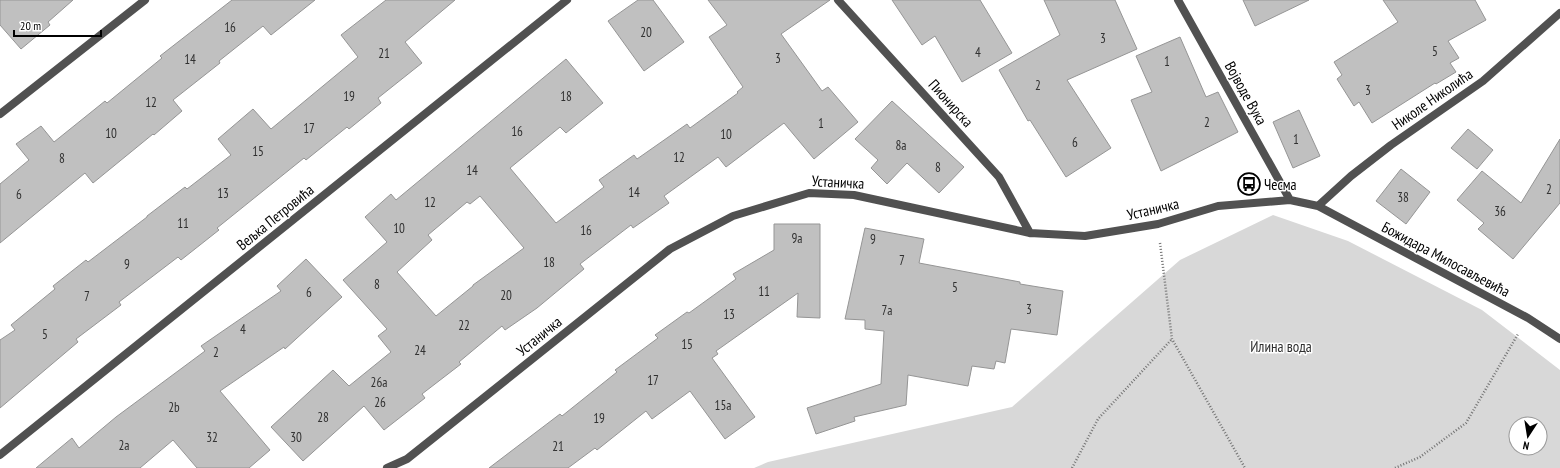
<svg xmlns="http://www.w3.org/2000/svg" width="1560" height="468" viewBox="0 0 1560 468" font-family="'PT Sans Narrow',sans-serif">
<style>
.green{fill:#d8d8d8;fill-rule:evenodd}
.building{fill:#c0c0c0;stroke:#959595;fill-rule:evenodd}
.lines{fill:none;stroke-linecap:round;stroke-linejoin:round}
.path{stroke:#737373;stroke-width:2.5;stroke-dasharray:1 2;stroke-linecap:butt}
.minor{stroke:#515151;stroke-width:8}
.labels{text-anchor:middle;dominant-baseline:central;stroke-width:3;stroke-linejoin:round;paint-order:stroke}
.number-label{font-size:13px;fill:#303030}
.street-label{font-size:15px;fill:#000;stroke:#fff}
.poi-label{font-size:15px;fill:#000;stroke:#fff;text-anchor:start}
.park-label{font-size:15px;fill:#2f2f2f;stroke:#fff}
</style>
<rect width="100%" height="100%" fill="#fff"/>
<!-- green -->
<path class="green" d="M1273 215 1348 241 1482 310 1560 370V468H754L768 462 1012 407 1180 260ZM1516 424H1540V448H1516Z"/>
<!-- building -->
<path class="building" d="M0 0H73L48 22 50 25 21 49 0 25Z
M232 0H315L271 35 263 26 219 61 220 63 173 100 182 111 154 135 153 134 93 183 85 173 0 243V184L29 160 16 144 41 126 54 142 105 101 107 103 162 58 160 56Z
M386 0H455L405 42 422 63 378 98 381 103 349 129 347 127 306 160 304 158 217 228 219 230 181 260 178 257 119 302 121 305 76 339 78 342 0 408V340L15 330 11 325 55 289 53 286 86 260 88 262 147 217V216L185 187 187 189 231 155 218 139 253 109 271 129 358 57 341 35Z
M638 0H653L684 42 644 71 608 21Z
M708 0H830L781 34 822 91 828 87 858 122 814 159 784 123 726 167 718 157 664 196 669 203 633 228 631 225 580 264 584 269 537 308 505 330 502 326 459 362 461 364 422 394 425 398 384 430 364 406 303 461 271 427 333 370 349 386 391 352 378 336 387 329 343 280 387 242 365 217 391 194 396 200 566 59 603 103 566 133 560 127 510 168 556 223 604 187 599 180 634 155 637 159 687 124 690 128 738 93 737 92 743 87 709 37 727 25ZM480 196 524 248 473 285V286L436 316 397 272 432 240 428 235 467 202 470 204Z
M892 0H980L1012 53 962 82 935 36 922 45Z
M1044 0H1115L1137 49 1067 80 1111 148 1066 177 1030 120 1028 121 999 70 1060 35Z
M1243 0H1309L1255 26Z
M1383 0H1475L1486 20 1448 41 1459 58 1450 63 1456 72 1436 84 1435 83 1372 123 1359 102 1354 106 1337 79 1342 75 1334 62 1398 22Z
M1180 37 1206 97 1218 92 1238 132 1161 171 1131 100 1152 92 1136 56Z
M892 101 964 167 939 193 907 163 887 184 871 168 878 160 855 139Z
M1299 110 1320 156 1293 168 1273 122Z
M1468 129 1493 150 1477 169 1451 148Z
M1560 139V203L1513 259 1478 229 1484 223 1457 200 1482 171 1521 203Z
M1401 169 1430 192 1406 224 1376 201Z
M774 224H820V318L797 317 798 293 716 351 718 354 712 358 755 417 725 439 690 391 652 419 646 411 597 450 595 448 568 468H489L560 414 562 416 617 372 615 370 658 338 655 335 687 312 689 313 736 279 733 274 774 250Z
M865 228 924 239 919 263 1020 282V284L1063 291 1057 335 1011 329 1005 363 996 361 994 369 972 366 968 386 908 375 906 405 854 417 855 421 816 434 807 408 881 384 884 331 865 329V320L845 319Z
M306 259 342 297 285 349 284 347 220 391 270 450 249 468H197L173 440 140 468H36L72 438 79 448 116 417 205 351 201 346 281 291 277 286Z"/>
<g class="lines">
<!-- path -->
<path class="path" d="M1160 243 1172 339 1245 468
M1072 468 1098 419 1172 339
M1395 468 1420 457 1466 423 1518 334"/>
<!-- minor -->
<path class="minor" d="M838 0 999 177 1030 233
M1178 0 1290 200
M0 114 145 0
M1318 206 1351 176 1391 145 1483 81 1560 13
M0 455 567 0
M387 468 407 459 670 249 733 216 809 193 854 195 1030 233 1085 236 1158 224 1218 206 1290 200 1318 206 1528 318 1560 339"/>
</g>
<!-- icons -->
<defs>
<g id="bus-ring" transform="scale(1.15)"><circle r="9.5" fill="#fff" stroke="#000" stroke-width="1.5"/><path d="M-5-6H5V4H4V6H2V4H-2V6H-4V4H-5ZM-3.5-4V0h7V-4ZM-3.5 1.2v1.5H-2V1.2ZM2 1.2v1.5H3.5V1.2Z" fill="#000"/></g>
</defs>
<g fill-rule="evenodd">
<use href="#bus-ring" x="1249" y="184"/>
</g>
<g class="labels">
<!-- number labels -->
<g class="number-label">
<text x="230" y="27">16</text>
<text x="646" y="32">20</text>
<text x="1103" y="38">3</text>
<text x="1435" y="51">5</text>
<text x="978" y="52">4</text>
<text x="384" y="53">21</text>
<text x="778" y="58">3</text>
<text x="190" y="59">14</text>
<text x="1167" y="61">1</text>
<text x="1038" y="85">2</text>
<text x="1368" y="90">3</text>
<text x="349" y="96">19</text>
<text x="566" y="96">18</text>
<text x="151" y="102">12</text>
<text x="1207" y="122">2</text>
<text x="821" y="123">1</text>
<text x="309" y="128">17</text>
<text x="517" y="131">16</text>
<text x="111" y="133">10</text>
<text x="726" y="134">10</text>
<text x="1296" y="139">1</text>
<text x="1075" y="142">6</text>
<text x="901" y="145">8a</text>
<text x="258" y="151">15</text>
<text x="679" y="157">12</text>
<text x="62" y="158">8</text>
<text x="938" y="167">8</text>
<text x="472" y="170">14</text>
<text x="1549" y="189">2</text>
<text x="634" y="192">14</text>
<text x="223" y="193">13</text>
<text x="19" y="194">6</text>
<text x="1403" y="197">38</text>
<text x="430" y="202">12</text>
<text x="1500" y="211">36</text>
<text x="183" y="223">11</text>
<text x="399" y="228">10</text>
<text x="586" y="230">16</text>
<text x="797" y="238">9a</text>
<text x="873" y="239">9</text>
<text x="902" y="260">7</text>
<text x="549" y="262">18</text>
<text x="127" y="264">9</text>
<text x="377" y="284">8</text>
<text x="955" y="287">5</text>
<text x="764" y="291">11</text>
<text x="309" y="292">6</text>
<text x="506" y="295">20</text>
<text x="87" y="296">7</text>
<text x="1029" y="309">3</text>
<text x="887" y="310">7a</text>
<text x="729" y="314">13</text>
<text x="464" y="325">22</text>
<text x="243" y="329">4</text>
<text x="45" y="334">5</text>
<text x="687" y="344">15</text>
<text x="420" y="350">24</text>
<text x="216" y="352">2</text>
<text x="653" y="380">17</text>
<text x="379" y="382">26a</text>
<text x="380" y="402">26</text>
<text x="723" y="405">15a</text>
<text x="174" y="407">2b</text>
<text x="323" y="417">28</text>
<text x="599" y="418">19</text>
<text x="212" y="437">32</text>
<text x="296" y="437">30</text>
<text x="124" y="445">2a</text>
<text x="558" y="446">21</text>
</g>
<!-- street labels -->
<g class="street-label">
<text transform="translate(1246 93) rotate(61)">Војводе Вука</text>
<text transform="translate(1432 99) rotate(-35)">Николе Николића</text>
<text transform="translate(951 103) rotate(48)">Пионирска</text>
<text transform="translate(838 182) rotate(3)">Устаничка</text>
<text transform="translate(1153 209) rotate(-13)">Устаничка</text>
<text transform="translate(275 217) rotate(-39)">Вељка Петровића</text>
<text transform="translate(1446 259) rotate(28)">Божидара Милосављевића</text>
<text transform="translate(539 336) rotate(-39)">Устаничка</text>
</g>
<!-- poi labels -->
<g class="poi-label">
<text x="1264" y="184">Чесма</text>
</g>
<!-- park labels -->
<g class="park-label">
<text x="1281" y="346">Илина вода</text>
</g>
</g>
<!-- north arrow -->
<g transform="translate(1528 436) rotate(192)"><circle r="19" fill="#ffffff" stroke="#999999"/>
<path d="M0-3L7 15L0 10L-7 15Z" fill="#000000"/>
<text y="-6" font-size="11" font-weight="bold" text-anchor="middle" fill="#000000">N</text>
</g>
<!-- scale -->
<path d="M14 30v6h87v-6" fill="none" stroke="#000000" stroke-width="2"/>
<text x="20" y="30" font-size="12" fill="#000000" stroke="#ffffff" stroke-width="3" paint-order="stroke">20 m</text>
</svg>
